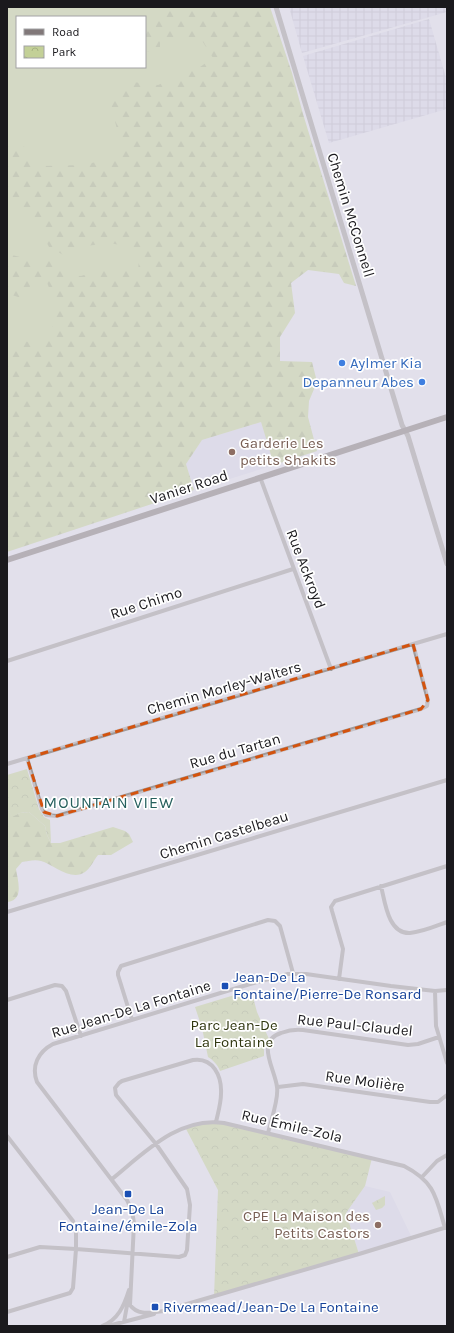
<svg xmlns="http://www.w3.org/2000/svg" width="454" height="1333" viewBox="0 0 454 1333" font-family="Karla,sans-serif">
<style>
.industrial{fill:url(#industrial-grid)}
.built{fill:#d7d4e6}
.grass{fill:#c3d097;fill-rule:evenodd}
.forest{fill:url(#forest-firs)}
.park{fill:url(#park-crowns)}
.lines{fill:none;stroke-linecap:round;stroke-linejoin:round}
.minor{stroke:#a09b9b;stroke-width:4}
.tertiary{stroke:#a09b9b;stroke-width:5}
.secondary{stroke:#817879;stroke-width:6}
.marked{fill:none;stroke:#d3530e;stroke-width:3;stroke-dasharray:8 5;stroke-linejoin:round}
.shop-dot{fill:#3f7fe0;stroke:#fff;stroke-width:1.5}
.education-dot{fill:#8d6e63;stroke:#fff;stroke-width:1.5}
.transit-dot{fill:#1a4fb4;stroke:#fff;stroke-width:1.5}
.labels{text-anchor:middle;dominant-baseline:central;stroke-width:3.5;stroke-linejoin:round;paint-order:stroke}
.street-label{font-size:15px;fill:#1a191d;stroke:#fff}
.shop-label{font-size:15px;fill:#366cbe;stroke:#fff;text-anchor:start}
.education-label{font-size:15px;fill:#785e54;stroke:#fff;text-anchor:start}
.transit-label{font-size:15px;fill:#164399;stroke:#fff;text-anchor:start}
.park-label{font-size:15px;fill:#303710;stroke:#fff}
.neighbourhood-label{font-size:16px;letter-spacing:1px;fill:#255f5d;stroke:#fff}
</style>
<defs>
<pattern id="industrial-grid" width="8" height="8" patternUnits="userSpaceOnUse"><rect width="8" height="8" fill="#d7d4e6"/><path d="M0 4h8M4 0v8" fill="none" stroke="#b8b5c5"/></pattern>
<pattern id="forest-firs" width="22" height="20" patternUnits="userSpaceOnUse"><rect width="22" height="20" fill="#c3d097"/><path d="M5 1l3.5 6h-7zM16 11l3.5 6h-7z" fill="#a7b282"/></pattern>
<pattern id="park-crowns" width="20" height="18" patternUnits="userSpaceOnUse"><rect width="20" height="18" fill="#c3d097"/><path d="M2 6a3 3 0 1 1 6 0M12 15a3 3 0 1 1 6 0" fill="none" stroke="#a7b282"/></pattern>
</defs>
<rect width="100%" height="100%" fill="#e2e0eb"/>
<!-- industrial -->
<path class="industrial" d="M289 7H447V12L302 53Z
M429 19 447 81V109L329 143 303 56Z"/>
<!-- built -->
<path class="built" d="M261 422 274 465 194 490 186 464 202 440Z
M365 1186 390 1192 412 1238 359 1254 346 1213Z"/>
<!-- grass -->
<path class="grass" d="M7 7H195L218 66 172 313 7 458ZM17 17H145V67H17Z"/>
<!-- forest -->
<path class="forest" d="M167 7H270L292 73 303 114 356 286 344 283 339 274 308 270 291 283 295 313 280 337V361L312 362 317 382 309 401 308 417 317 451 274 465 261 422 202 440 186 464 194 490 7 552V351L14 345 16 352 24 341 42 344C45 338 53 327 54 322 56 312 50 284 44 278L34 279 29 288 27 300 12 295 7 286V255H12L28 259H45L57 264 66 275 81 276 93 272 124 268 135 280 138 270 139 260 126 246 109 243 86 246 67 257 49 247 38 226 20 207 8 191 7 140 24 146 25 156 44 166 84 165 123 155 109 96 133 82 158 85 200 67 213 58 201 39 166 42 150 18Z
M145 28 160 40V48L154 53 145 51Z
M7 808 12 816 20 813 29 812 45 826 47 835 51 843H60L113 827 125 831 129 834 133 842 111 855H98C94 860 90 869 85 872 71 882 53 864 41 861 35 859 28 861 22 862L16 869C18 882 24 899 8 902Z"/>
<!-- park -->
<path class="park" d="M27 769 39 809 44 817 50 820 51 843 47 835 45 826 29 812 20 813 12 817 7 808V775Z
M251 990 257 1012 269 1039 264 1048V1056L220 1071C218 1065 213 1060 208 1057L202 1028 195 1007Z
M216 1122 372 1158 365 1186 346 1213 359 1254 214 1297 218 1190 185 1127Z
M385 1196V1205L382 1208 376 1210 372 1203Z"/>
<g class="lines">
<!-- minor -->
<path class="minor" d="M260 477 331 669
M7 661 293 569
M27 758 42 809 46 815 57 816 421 709 427 706 428 700 413 644
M7 764 447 634
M381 886C385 902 388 934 410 933 422 932 436 926 447 922
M7 912 447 780
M339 979 343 949 332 911 331 907 335 901 447 866
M435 991 436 1026 447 1063
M7 1000 55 985 62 986 66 991 81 1036
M132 1020 118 975V972L121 966 268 920 275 921 280 926 293 973
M278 1087 303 1084 430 1102H438L447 1095
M268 1133C271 1120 279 1099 277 1087 275 1069 255 1041 281 1033 289 1030 295 1029 303 1030L408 1045 418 1044 439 1037
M7 1136 73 1221 76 1231V1249L179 1257 185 1255 187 1250 190 1205 187 1189 156 1144 116 1095 115 1088 119 1083 122 1081 193 1060C213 1057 222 1076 221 1094 221 1103 218 1113 216 1122
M422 1177 437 1161 447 1155
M112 1179C144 1153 179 1116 224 1123L404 1166C435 1182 436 1197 445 1228
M7 1257 40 1247 76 1249 73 1288 70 1293 7 1312
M163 1311 359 1254 447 1227
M165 1311C152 1312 139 1317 130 1305L134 1223 132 1211 127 1200 37 1082C31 1066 38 1052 53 1044L250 984 288 974H306L391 986 435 991 447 990
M124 1322 128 1300
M102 1326C118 1320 124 1306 129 1290
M108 1326 154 1314"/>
<!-- tertiary -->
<path class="tertiary" d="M276 7 402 425 408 436 447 564"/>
<!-- secondary -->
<path class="secondary" d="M7 560 447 417"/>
</g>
<!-- marked area -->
<path d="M0 0H454V1333H0ZM413 644 428 700 421 709 57 816 44 812 27 758Z" fill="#e2e0eb" fill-opacity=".55" fill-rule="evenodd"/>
<path class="marked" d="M413 644 428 700 421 709 57 816 44 812 27 758Z"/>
<!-- markers -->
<g class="shop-dot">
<circle cx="342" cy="363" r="4"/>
<circle cx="422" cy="382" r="4"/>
</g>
<g class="education-dot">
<circle cx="232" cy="452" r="4"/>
<circle cx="378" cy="1225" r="4"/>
</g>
<g class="transit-dot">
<rect x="221" y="982" width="8" height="8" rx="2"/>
<rect x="124" y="1190" width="8" height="8" rx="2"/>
<rect x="151" y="1303" width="8" height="8" rx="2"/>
</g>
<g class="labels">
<!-- street labels -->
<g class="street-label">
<text transform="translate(351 215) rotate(73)">Chemin McConnell</text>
<text transform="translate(189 487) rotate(-18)">Vanier Road</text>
<text transform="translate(306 569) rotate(69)">Rue Ackroyd</text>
<text transform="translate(146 603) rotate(-18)">Rue Chimo</text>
<text transform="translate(224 688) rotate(-16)">Chemin Morley-Walters</text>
<text transform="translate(235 751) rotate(-16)">Rue du Tartan</text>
<text transform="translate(224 835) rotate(-17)">Chemin Castelbeau</text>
<text transform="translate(131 1009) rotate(-17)">Rue Jean-De La Fontaine</text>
<text transform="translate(355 1025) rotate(6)">Rue Paul-Claudel</text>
<text transform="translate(365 1081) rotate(8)">Rue Molière</text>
<text transform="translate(292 1126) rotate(13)">Rue Émile-Zola</text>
</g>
<!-- shop labels -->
<g class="shop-label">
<text x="350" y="363">Aylmer Kia</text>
<text x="414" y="382" text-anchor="end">Depanneur Abes</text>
</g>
<!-- education labels -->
<g class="education-label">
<text x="240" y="443">Garderie Les<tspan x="240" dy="17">petits Shakits</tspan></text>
<text x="370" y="1216" text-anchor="end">CPE La Maison des<tspan x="370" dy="17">Petits Castors</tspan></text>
</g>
<!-- transit labels -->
<g class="transit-label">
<text x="233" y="977">Jean-De La<tspan x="233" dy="17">Fontaine/Pierre-De Ronsard</tspan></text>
<text x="128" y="1209" text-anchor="middle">Jean-De La<tspan x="128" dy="17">Fontaine/émile-Zola</tspan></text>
<text x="163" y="1307">Rivermead/Jean-De La Fontaine</text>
</g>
<!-- park labels -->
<g class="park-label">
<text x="234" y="1025">Parc Jean-De<tspan x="234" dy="17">La Fontaine</tspan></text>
</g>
<!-- neighbourhood labels -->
<g class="neighbourhood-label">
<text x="109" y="802">MOUNTAIN VIEW</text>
</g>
</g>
<!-- border -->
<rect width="454" height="1333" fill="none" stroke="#1a191d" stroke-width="16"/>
<!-- legend -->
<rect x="16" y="16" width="130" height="52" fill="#ffffff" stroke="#a3a3a5"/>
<rect x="24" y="29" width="20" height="6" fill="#817879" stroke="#a3a3a5"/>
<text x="52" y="36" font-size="12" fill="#1a191d">Road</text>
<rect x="24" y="46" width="20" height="12" fill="url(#park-crowns)" stroke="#a3a3a5"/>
<text x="52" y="56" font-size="12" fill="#1a191d">Park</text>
</svg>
